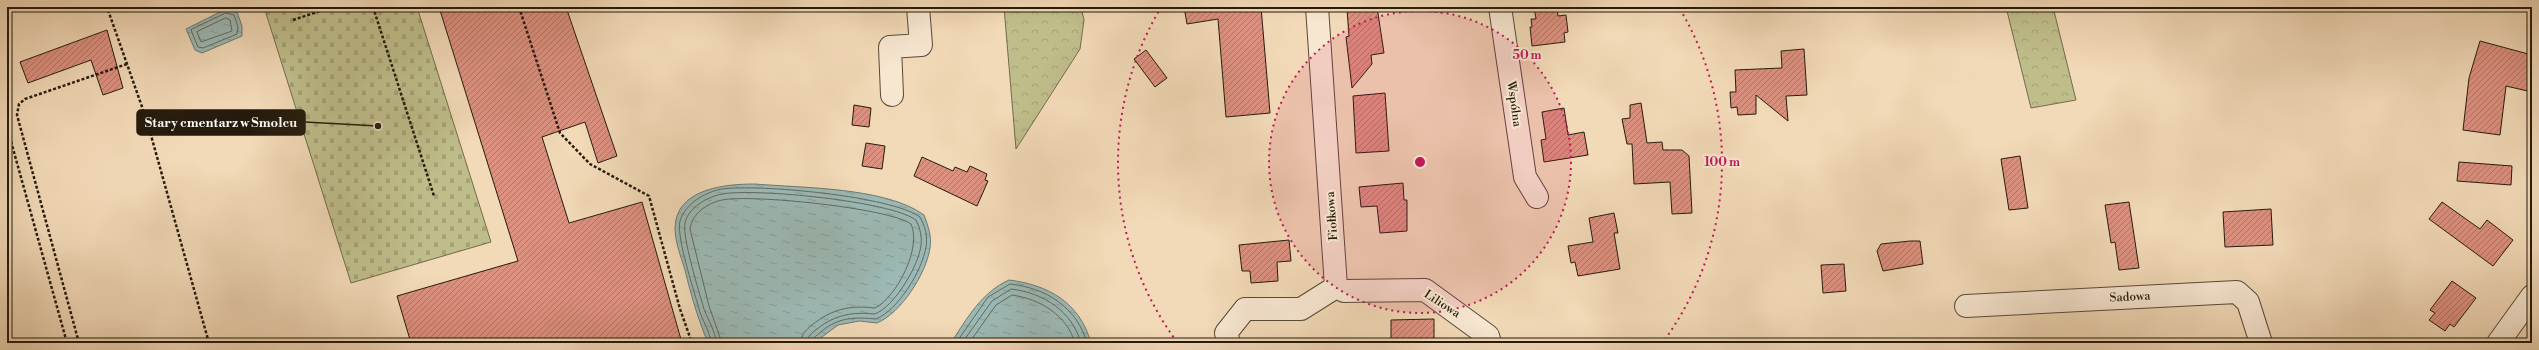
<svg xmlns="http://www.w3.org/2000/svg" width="2539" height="350" viewBox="0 0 2539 350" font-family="'Libre Bodoni',serif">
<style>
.forest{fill:url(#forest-crowns);stroke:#726c4c}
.cemetery{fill:url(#cemetery-stones);stroke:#726c4c}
.water{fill:url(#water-ripples);stroke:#6c7a72}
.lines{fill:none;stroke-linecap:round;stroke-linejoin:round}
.shore{stroke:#606a61;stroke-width:1}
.building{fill:url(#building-hatch);stroke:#251b0d}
.minor-casing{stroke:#584a38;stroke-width:24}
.path{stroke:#251b0d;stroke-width:2.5;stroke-dasharray:3 2;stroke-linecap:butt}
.minor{stroke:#f7e6d0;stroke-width:22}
.ring{fill:none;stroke:#c2185b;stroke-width:2;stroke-dasharray:2 4}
.labels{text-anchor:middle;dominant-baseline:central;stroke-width:4;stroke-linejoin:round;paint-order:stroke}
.street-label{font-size:12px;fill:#251b0d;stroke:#f7e6d0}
.centre{fill:#c2185b;stroke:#f7e6d0;stroke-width:2}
.ring-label{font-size:12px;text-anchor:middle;font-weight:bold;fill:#c2185b;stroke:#f7e6d0;stroke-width:4;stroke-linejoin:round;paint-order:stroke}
.leader{fill:none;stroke:#251b0d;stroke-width:1.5}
.callout-dot{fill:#251b0d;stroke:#f7e6d0;stroke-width:1.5}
.callout{fill:#251b0d;stroke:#251b0d;stroke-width:1.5}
.callout-label{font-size:13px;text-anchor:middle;font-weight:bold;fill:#fff}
</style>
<defs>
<pattern id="forest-crowns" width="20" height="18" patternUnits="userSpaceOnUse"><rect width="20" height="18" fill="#bfbe8b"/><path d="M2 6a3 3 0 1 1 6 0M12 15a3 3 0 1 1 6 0" fill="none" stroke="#a4a377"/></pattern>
<pattern id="cemetery-stones" width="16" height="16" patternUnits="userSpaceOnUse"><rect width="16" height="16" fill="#bfbe8b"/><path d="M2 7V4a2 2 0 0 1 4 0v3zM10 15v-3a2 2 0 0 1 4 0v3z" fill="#a4a377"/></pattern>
<pattern id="water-ripples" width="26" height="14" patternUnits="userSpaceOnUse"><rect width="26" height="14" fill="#9cb9b5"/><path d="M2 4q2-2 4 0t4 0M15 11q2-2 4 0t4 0" fill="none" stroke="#869e9a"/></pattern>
<pattern id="building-hatch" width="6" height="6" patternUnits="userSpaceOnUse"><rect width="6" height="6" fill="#dc9181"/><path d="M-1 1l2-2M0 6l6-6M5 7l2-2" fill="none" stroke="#b27668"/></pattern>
</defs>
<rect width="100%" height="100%" fill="#f2d9b7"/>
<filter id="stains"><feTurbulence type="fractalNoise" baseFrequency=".005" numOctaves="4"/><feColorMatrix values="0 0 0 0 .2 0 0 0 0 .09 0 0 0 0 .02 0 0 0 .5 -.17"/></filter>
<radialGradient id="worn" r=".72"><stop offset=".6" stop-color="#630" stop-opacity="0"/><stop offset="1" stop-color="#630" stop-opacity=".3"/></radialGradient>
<!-- forest -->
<path class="forest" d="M1004 7H1081L1084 20 1080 49 1016 149Z
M2006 7H2053L2076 100 2031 108Z"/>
<!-- cemetery -->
<path class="cemetery" d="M264 7H417L491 242 351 283Z"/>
<!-- water -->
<path class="water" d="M226 9 237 12 242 26V36L202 53 195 50 186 29Z
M755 184C801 188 886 187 924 215 928 226 932 236 930 248 926 274 901 313 877 323L859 321 838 325 814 343H708C698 319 691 295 685 270 681 257 675 242 675 228 676 188 726 184 755 184Z
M1009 280C1049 285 1080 303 1091 343H951C967 318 982 292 1009 280Z"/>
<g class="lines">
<!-- shore -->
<path class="shore" d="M226 13 234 15 238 27 237 34 203 48 198 47 191 30Z
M226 18 230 20 232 31 201 42 197 32Z
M711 343C710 331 702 320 699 309 694 290 676 237 680 221 685 204 705 192 722 189 759 184 891 196 920 217 925 226 928 237 926 247 922 271 898 310 876 319 855 317 839 317 822 331 818 335 812 337 812 343
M716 343C716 332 708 320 704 309 699 292 682 237 685 223 688 208 707 197 722 194 755 188 890 201 916 220 920 228 922 236 921 245 919 265 895 306 875 314 853 312 836 314 817 329 812 333 807 336 807 343
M722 343 709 306 690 229C692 213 708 203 722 200 751 194 889 208 911 224 922 247 897 297 875 308 850 305 832 309 812 325 806 330 801 334 801 343
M956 343 988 297 1010 284C1046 288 1077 307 1087 343
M962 343 992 301 1011 289C1044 293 1072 311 1081 343
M969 343 996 305 1012 295C1040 299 1067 315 1075 343"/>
</g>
<!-- building -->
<path class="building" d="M439 7H566L617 156 598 163 585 122 542 137 569 223 642 202 682 343H411L397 296 518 261Z
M1184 7H1261L1270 113 1226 117 1218 19 1187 24Z
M1377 7 1384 53 1371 55 1372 64 1352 88 1346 37 1349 36 1347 9Z
M1534 7H1557L1558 16 1566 15 1568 32 1564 33 1565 42 1532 46 1530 27H1532L1531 19H1536Z
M107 30 123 88 103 95 91 60 28 83 20 62Z
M2480 41 2532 55V92L2506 86 2500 135 2463 130 2469 78Z
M1804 49 1807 95 1786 96 1788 121 1756 95V114L1738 115 1737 107 1731 108 1730 92H1736L1735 70 1782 68 1781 51Z
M1146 50 1167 78 1155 87 1134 59Z
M1385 93 1389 151 1356 153 1353 96Z
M1641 103 1647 143 1662 142 1663 150H1682L1689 156 1692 213 1672 214 1670 182 1634 184 1632 144H1627L1622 119 1630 118V105Z
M854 105 871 108 869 127 852 125Z
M1564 108 1568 135 1584 132 1588 155 1544 162 1541 140 1546 139 1542 112Z
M866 143 885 146 882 169 862 166Z
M2020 156 2028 208 2009 210 2001 159Z
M922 157 953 171 955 167 967 172 970 166 987 174 985 180 988 181 977 206 914 176Z
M2459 162 2512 166 2511 185 2457 181Z
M1403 183 1404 200H1407V231L1380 233 1377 206 1361 207 1359 187Z
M2129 202 2139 268 2119 270 2115 242 2111 243 2105 205Z
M2442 202 2480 229 2487 220 2513 240 2493 266 2429 219Z
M2271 209 2273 245 2225 247 2223 212Z
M1614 213 1618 233H1614L1620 269 1578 276 1575 262 1571 263 1568 246 1593 242 1589 218Z
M1289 240 1291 261 1277 262 1278 281 1251 283 1250 271H1242L1239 245Z
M1910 241H1920L1923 264 1883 271 1877 251 1881 244Z
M1844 264 1846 291 1823 293 1821 265Z
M2452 281 2476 298 2454 327 2450 324 2445 331 2429 320 2435 313 2430 310Z
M1434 319V343H1391V320Z"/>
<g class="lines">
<!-- minor casing -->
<g class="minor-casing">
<path id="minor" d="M1500 7 1525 177 1537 197
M892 95 890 47 921 45 918 7
M1336 287 1344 291 1425 290 1488 336 1490 343
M1966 306 2237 292 2248 302 2261 343
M1229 343 1226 333 1245 309H1301L1336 287 1317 7
M2498 343 2532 296"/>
</g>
<!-- path -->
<path class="path" d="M373 7 434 196
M519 7 560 133 590 164 649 196 680 309 692 343
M108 10 147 121 209 343
M293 20 332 7
M7 127 67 343
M79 343 17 115 19 104 25 99 127 64
M1191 343 1206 339"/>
<!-- minor -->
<use href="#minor" class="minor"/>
</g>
<!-- distance rings -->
<circle cx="1420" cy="162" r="151" fill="#c2185b" fill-opacity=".12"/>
<g class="ring">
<circle cx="1420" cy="162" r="151"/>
<path d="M1177 342A302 302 0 0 1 1160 9M1680 9A302 302 0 0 1 1663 342"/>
</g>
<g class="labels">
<!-- street labels -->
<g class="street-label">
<text transform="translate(1514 104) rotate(82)">Wspólna</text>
<text transform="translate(1332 216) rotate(-94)">Fiołkowa</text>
<text transform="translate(2130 297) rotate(-3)">Sadowa</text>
<text transform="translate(1442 304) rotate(33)">Liliowa</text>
</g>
</g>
<circle cx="1420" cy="162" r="6" class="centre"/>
<g class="ring-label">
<text x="1527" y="59">50 m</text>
<text x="1722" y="166">100 m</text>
</g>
<!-- callouts -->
<path class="leader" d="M378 126L305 122"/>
<circle class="callout-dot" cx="378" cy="126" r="4"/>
<rect class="callout" x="137" y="110" width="168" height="25" rx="4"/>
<g class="callout-label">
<text x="221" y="127">Stary cmentarz w Smolcu</text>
</g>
<!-- margin -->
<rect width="2539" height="350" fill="none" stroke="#f2d9b7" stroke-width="24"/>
<rect x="8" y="8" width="2523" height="334" fill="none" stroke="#251b0d" stroke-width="2"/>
<rect x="12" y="12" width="2515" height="326" fill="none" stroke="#251b0d"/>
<rect width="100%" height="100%" filter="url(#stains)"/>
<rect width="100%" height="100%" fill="url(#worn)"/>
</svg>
